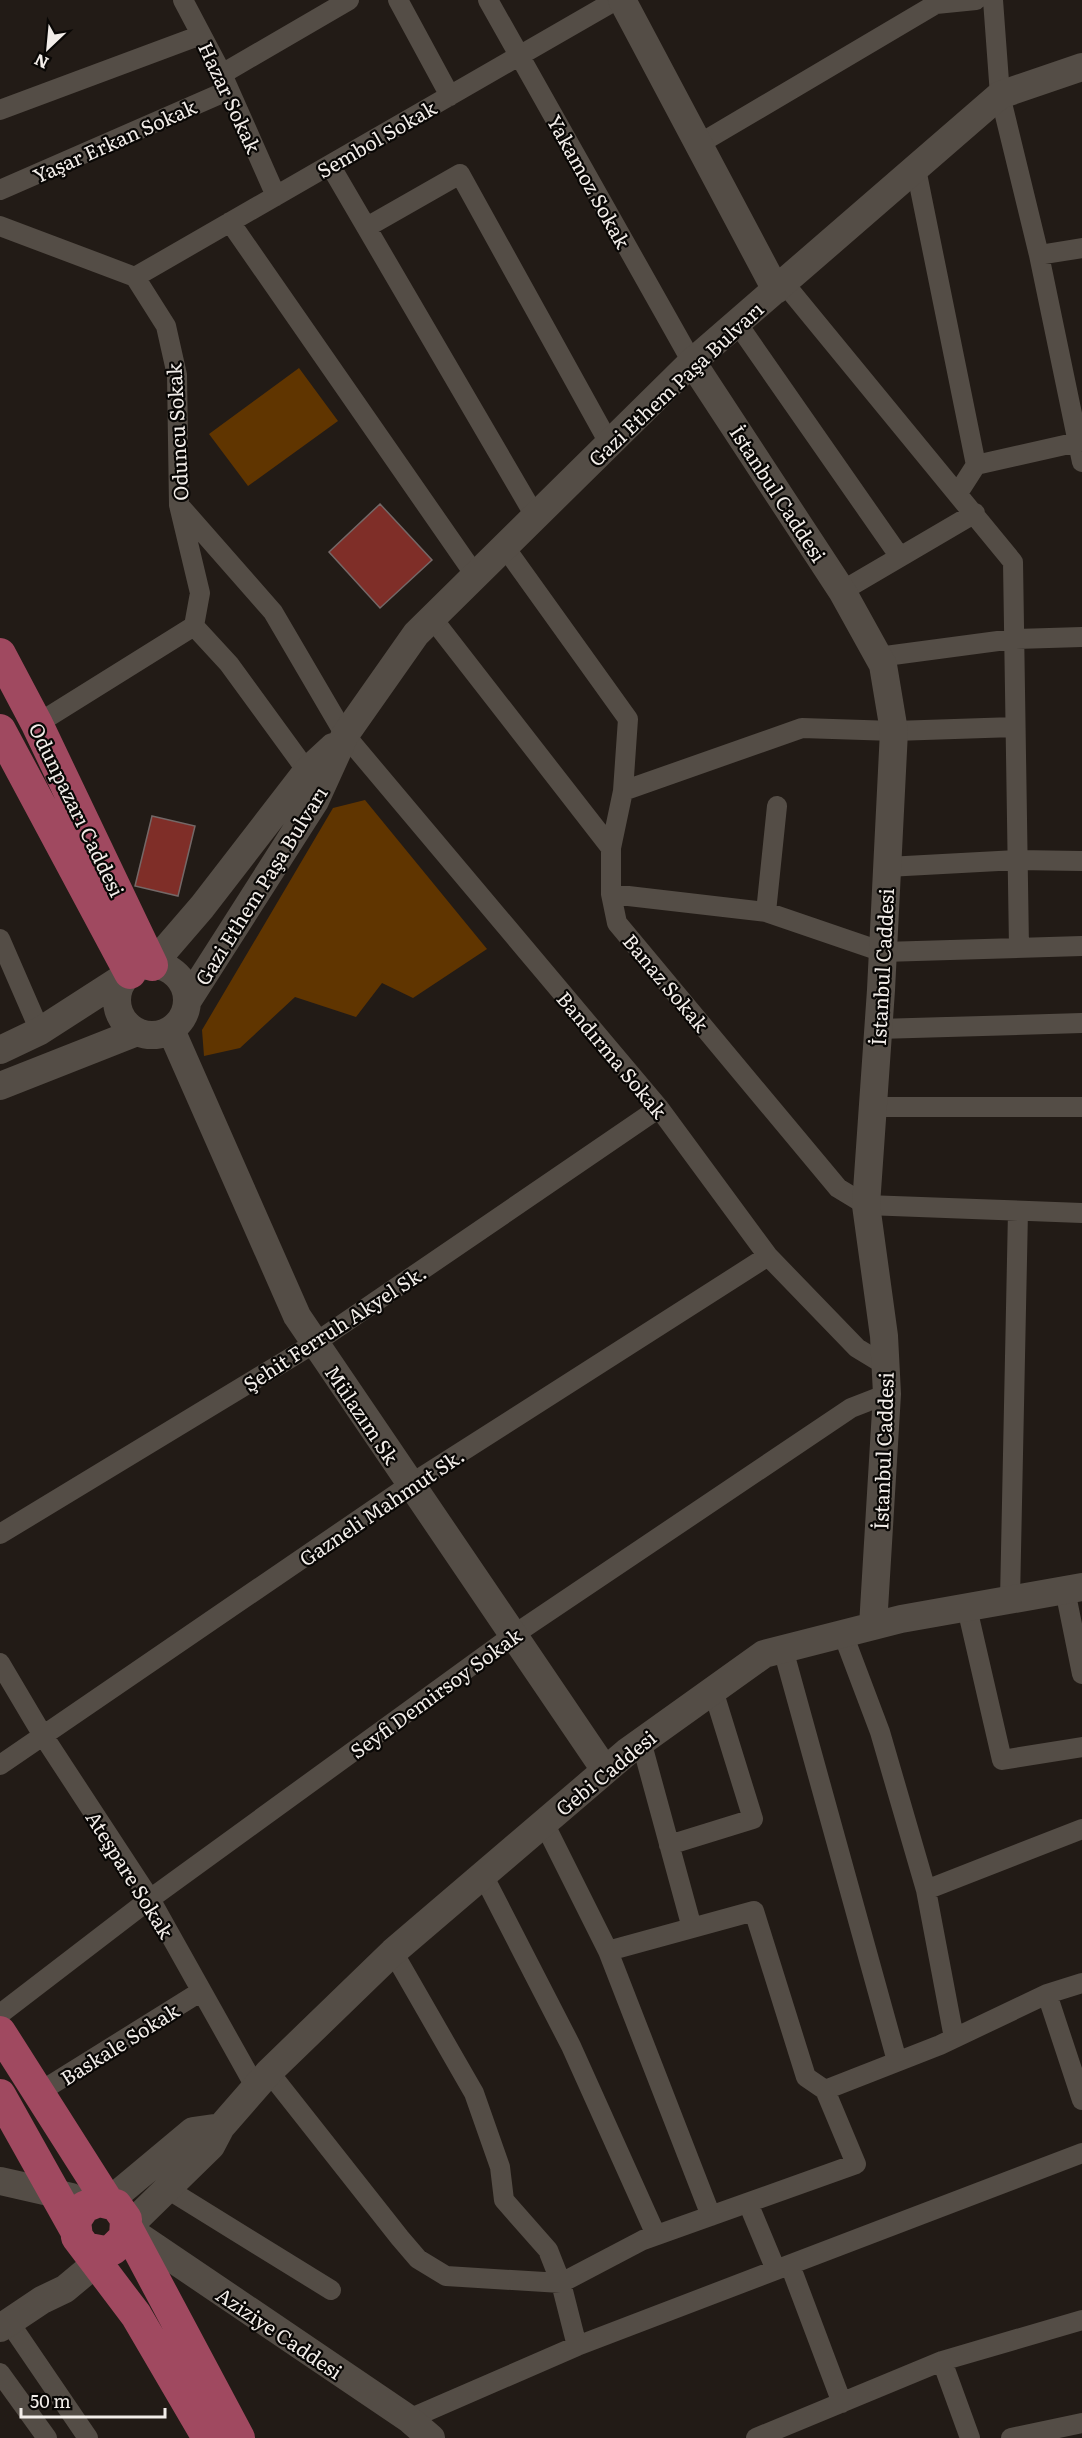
<svg xmlns="http://www.w3.org/2000/svg" width="1082" height="2438" viewBox="0 0 1082 2438" font-family="Literata,serif">
<style>
.green{fill:#603500}
.building{fill:#7f2e28;stroke:#746867;stroke-width:1.5}
.lines{fill:none;stroke-linecap:round;stroke-linejoin:round}
.street{stroke:#544d46;stroke-width:20}
.secondary{stroke:#544d46;stroke-width:28}
.primary{stroke:#a04960;stroke-width:32}
.labels{text-anchor:middle;dominant-baseline:central;stroke-width:4.5;stroke-linejoin:round;paint-order:stroke}
.street-label{font-size:20px;fill:#f2ede9;stroke:#090705}
</style>
<rect width="100%" height="100%" fill="#221b16"/>
<!-- green -->
<path class="green" d="M299 368 338 421 248 486 209 434Z
M365 800 487 949 413 998 382 983 356 1017 295 997 240 1048 204 1056 202 1030 333 808Z"/>
<!-- building -->
<path class="building" d="M380 504 432 560 380 608 329 552Z
M152 816 195 826 178 896 135 886Z"/>
<g class="lines">
<!-- street -->
<path class="street" d="M183 0 222 74 276 196
M398 0 450 96
M488 0 692 362
M993 0 1000 95 1039 255 1082 462
M222 74 349 0
M0 110 201 35
M699 144 936 4 976 0
M330 165 535 516
M916 169 976 465 958 493
M0 190 229 90
M230 222 475 575
M0 226 135 277 166 326 177 375 179 505 200 593 194 626 37 724
M367 227 460 174 609 443
M1039 255 1082 248
M135 277 616 0
M784 283 1013 562 1019 947
M737 323 900 557
M976 465 1078 442
M179 505 273 612 345 735 659 1108 768 1256 857 1348 885 1365
M504 546 628 719 623 791 611 848
M842 591 975 513
M432 618 611 848V894L617 923 838 1188 866 1205 1082 1213
M194 626 229 664 307 771
M878 657 1013 639 1082 637
M623 791 802 728 894 731 1015 727
M887 867 1017 860 1082 861
M611 894 766 912 883 952 1082 946
M766 912 777 806
M0 939 40 1031
M878 1029 1082 1023
M873 1107H1082
M0 1534 315 1343 659 1108
M1065 1590 1082 1674
M1010 1600 1018 1211
M967 1608 1002 1760 1082 1747
M843 1634 880 1732 926 1890 954 2038
M783 1649 897 2061
M0 1663 42 1734 150 1899 256 2088
M0 1765 411 1484 768 1256
M544 1823 608 1951 692 1928
M669 1845 753 1819 713 1690
M483 1875 571 2046 656 2235
M926 1890 1082 1829
M608 1951 711 2216
M393 1952 474 2093 500 2167 504 2200 548 2250 561 2283 577 2346
M1047 1994 1082 2100
M0 2014 150 1899 512 1636 851 1408 887 1394
M269 2072 400 2238 418 2259 446 2276 561 2283 643 2240 856 2164 825 2090 806 2077 754 1911 692 1928 641 1741
M825 2090 940 2045 1047 1994 1082 1983
M38 2093 200 1992
M166 2188 331 2290
M748 2203 776 2270
M790 2265 842 2403
M9 2322 88 2438
M942 2361 970 2438
M0 2373 47 2438
M409 2419 577 2346 1082 2153
M756 2438 942 2361 1082 2320
M1011 2438 1082 2423"/>
<!-- secondary -->
<path class="secondary" d="M622 0 776 290
M692 362 842 591 883 665 894 731 881 990 866 1205 884 1336 887 1394 873 1626
M152 965 202 907 307 771 333 747
M117 1000a35 35 0 1 1 70 0a35 35 0 1 1-70 0Z
M188 1000 315 801 345 735 416 634 692 362 1000 95 1082 67
M171 1030 297 1316 605 1770
M0 1050 40 1031 130 973
M0 1086 137 1032
M0 2181 71 2197
M108 2202 193 2131 221 2127
M0 2328 42 2300 65 2289 113 2249
M431 2438 409 2419 127 2228 211 2146 221 2127 269 2072 393 1952 627 1752 764 1654 901 1619 1082 1587"/>
<!-- primary -->
<path class="primary" d="M0 654 37 724 152 965
M0 730 130 973
M0 2032 108 2202
M0 2095 75 2229
M127 2228 239 2438
M89 2249 105 2252 113 2249 125 2237 126 2219 116 2205 99 2201 84 2207 75 2221 77 2237 136 2315 208 2438"/>
</g>
<g class="labels">
<!-- street labels -->
<g class="street-label">
<text transform="translate(231 97) rotate(65)">Hazar Sokak</text>
<text transform="translate(376 138) rotate(-30)">Sembol Sokak</text>
<text transform="translate(114 140) rotate(-24)">Yaşar Erkan Sokak</text>
<text transform="translate(590 181) rotate(61)">Yakamoz Sokak</text>
<text transform="translate(675 383) rotate(-43)">Gazi Ethem Paşa Bulvarı</text>
<text transform="translate(176 432) rotate(-93)">Oduncu Sokak</text>
<text transform="translate(779 493) rotate(57)">İstanbul Caddesi</text>
<text transform="translate(78 809) rotate(64)">Odunpazarı Caddesi</text>
<text transform="translate(260 885) rotate(-58)">Gazi Ethem Paşa Bulvarı</text>
<text transform="translate(881 967) rotate(-87)">İstanbul Caddesi</text>
<text transform="translate(667 982) rotate(50)">Banaz Sokak</text>
<text transform="translate(613 1054) rotate(50)">Bandırma Sokak</text>
<text transform="translate(334 1327) rotate(-33)">Şehit Ferruh Akyel Sk.</text>
<text transform="translate(363 1414) rotate(56)">Mülazım Sk</text>
<text transform="translate(882 1451) rotate(-88)">İstanbul Caddesi</text>
<text transform="translate(381 1506) rotate(-34)">Gazneli Mahmut Sk.</text>
<text transform="translate(435 1692) rotate(-36)">Seyfi Demirsoy Sokak</text>
<text transform="translate(605 1772) rotate(-39)">Gebi Caddesi</text>
<text transform="translate(131 1874) rotate(58)">Ateşpare Sokak</text>
<text transform="translate(119 2043) rotate(-32)">Baskale Sokak</text>
<text transform="translate(280 2332) rotate(34)">Aziziye Caddesi</text>
</g>
</g>
<!-- north arrow -->
<g transform="translate(48 48) rotate(206)" stroke="#090705" stroke-width="4.5" paint-order="stroke">
<path d="M0-4.5L10 22L0 15L-10 22Z" fill="#f2ede9"/>
<text y="-9" font-size="16" font-weight="bold" text-anchor="middle" fill="#f2ede9">N</text>
</g>
<!-- scale -->
<path d="M21 2408v9h144v-9" fill="none" stroke="#f2ede9" stroke-width="3"/>
<text x="30" y="2408" font-size="18" fill="#f2ede9" stroke="#090705" stroke-width="4.5" paint-order="stroke">50 m</text>
</svg>
